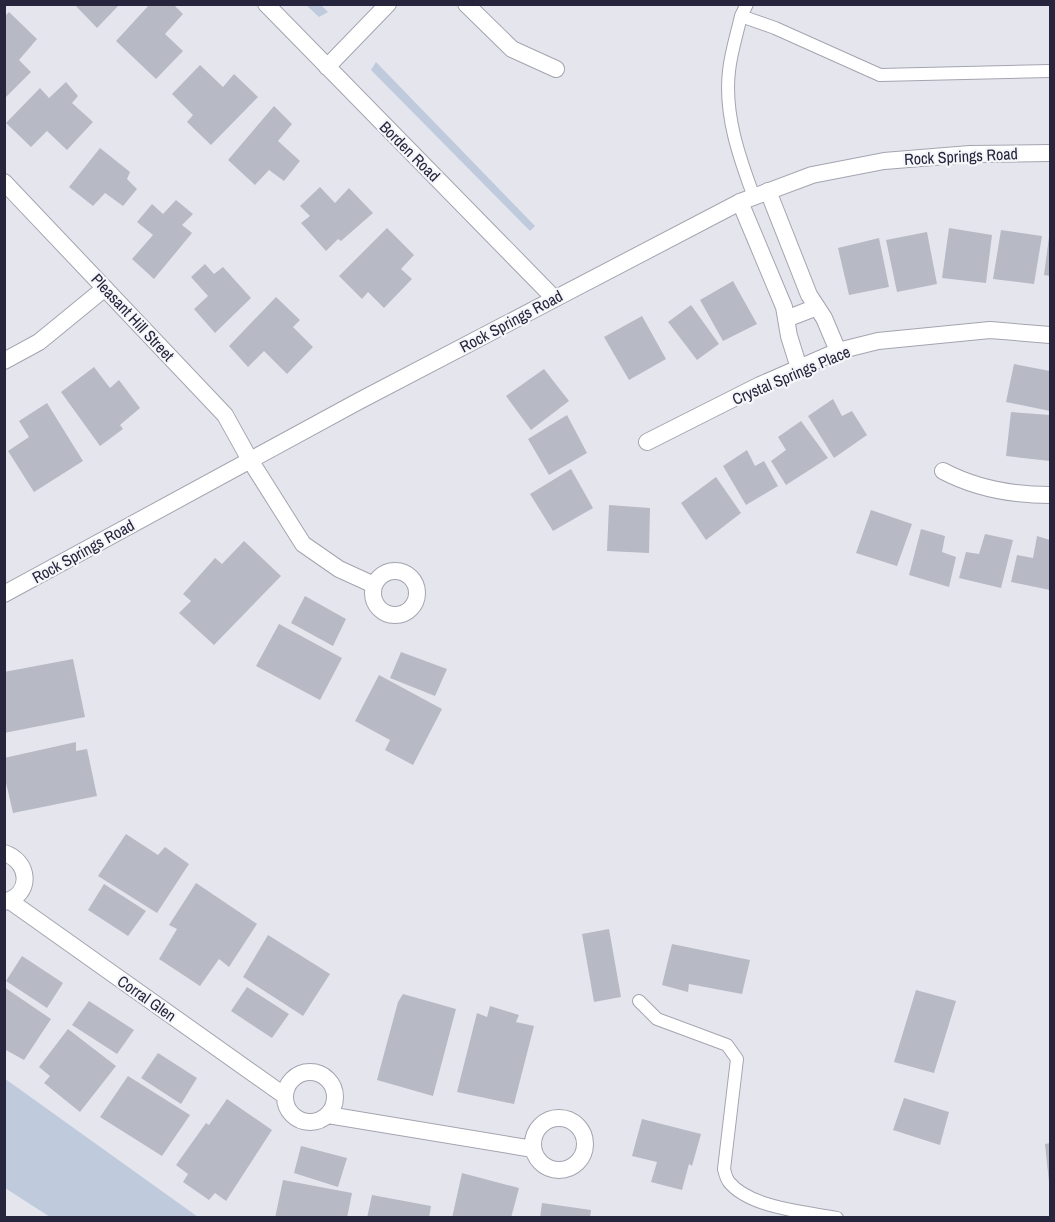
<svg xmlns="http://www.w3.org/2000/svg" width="1055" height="1222" viewBox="0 0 1055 1222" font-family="'Archivo Narrow',sans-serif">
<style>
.green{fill:#bfcbdc}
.building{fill:#b7b9c4}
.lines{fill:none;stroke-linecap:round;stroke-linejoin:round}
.service-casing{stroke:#a4a4b1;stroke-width:14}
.minor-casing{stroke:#a4a4b1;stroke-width:18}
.tertiary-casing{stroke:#a4a4b1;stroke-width:18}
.service{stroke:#fff;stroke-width:12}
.minor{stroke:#fff;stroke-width:16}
.tertiary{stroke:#fff;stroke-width:16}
.labels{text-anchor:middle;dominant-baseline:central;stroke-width:4.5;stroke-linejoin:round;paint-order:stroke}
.street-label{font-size:16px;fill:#27253d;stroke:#f5f6f9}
</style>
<rect width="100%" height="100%" fill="#e5e6ed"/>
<!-- green -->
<path class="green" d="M306 5H321L328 12 319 17Z
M376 62 535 226 530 231 371 70Z
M4 1078 198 1217H50L5 1188Z"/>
<!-- building -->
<path class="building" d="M74 4H120L97 28Z
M150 4H173L183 14 165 34 183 51 156 79 116 41Z
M9 12 37 39 19 60 31 72 4 99V17Z
M200 65 223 87 234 74 258 97 211 145 187 122 193 115 172 94Z
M66 82 78 96 72 103 93 122 67 150 47 131 31 147 6 123 40 88 49 98Z
M274 106 292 124 278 141 300 161 284 181 269 170 255 185 228 160Z
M100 148 130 172 127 179 137 189 123 206 105 193 93 206 69 187Z
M320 187 335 203 349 188 373 213 341 241 338 239 326 251 301 223 310 216 300 206Z
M176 200 193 214 182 225 192 233 154 279 132 259 153 235 137 222 152 204 163 214Z
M387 228 414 255 401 269 412 279 384 308 368 292 362 299 339 276Z
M949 228 992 235 986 283 942 278Z
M1001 230 1042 236 1034 284 993 279Z
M927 232 937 284 897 292 886 240Z
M1049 237H1050V276L1044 275Z
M879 238 889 287 849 295 838 248Z
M205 264 214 274 223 267 251 298 215 333 194 309 208 296 191 277Z
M733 281 757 324 723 341 700 300Z
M276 297 300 320 293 327 313 347 287 374 264 351 248 367 229 346Z
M691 305 719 344 697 360 668 322Z
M642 316 666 359 629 380 604 337Z
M1014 364 1050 371V411L1006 402Z
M94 367 110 388 119 380 140 408 120 425 123 429 100 446 61 392Z
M544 369 569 401 531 430 506 396Z
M833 399 842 416 852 411 867 435 834 458 808 416Z
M47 403 83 461 34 492 8 451 29 437 19 421Z
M1011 412 1050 415V461L1006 456Z
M567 415 587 453 549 475 528 439Z
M801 421 828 458 786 485 771 461 786 450 778 437Z
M747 450 755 466 764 461 778 486 746 505 723 466Z
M571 469 593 508 553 531 530 494Z
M716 477 741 513 706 540 681 503Z
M609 505 650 508 649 553 607 551Z
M871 510 912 524 897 566 856 553Z
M921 529 945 536 942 552 956 557 949 587 909 575Z
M985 534 1013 540 1001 588 959 578 966 552 979 554Z
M1037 536 1050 540V590L1011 582 1017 555 1033 558Z
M244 541 281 576 214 645 179 613 191 601 183 594 215 558 222 564Z
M305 596 346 619 333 646 291 623Z
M279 624 342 658 320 700 256 666Z
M401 652 447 669 435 696 390 678Z
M73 659 85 717 4 733V672Z
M379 675 442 709 413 765 385 750 390 740 355 721Z
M76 742V751L87 749 97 796 13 813 4 774V758Z
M126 834 158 855 165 847 189 864 157 913 98 876Z
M196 883 257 924 229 967 219 959 200 986 159 959 177 929 169 925Z
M104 884 146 911 128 936 88 910Z
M609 929 621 997 594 1002 582 934Z
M268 935 330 974 303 1016 243 977Z
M672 944 750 960 742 994 689 984 688 992 662 985Z
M22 956 63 983 47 1008 6 981Z
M4 987 51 1019 24 1060 4 1049Z
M247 987 289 1014 272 1038 231 1011Z
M916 990 956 1001 934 1073 894 1062Z
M403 994 456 1009 433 1096 377 1080 398 1002Z
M89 1001 134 1030 117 1054 72 1025Z
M490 1006 519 1015 516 1022 534 1026 514 1104 457 1092 477 1013 487 1017Z
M68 1029 116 1066 80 1112 44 1083 50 1076 39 1067Z
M158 1053 197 1078 181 1104 141 1078Z
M128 1076 190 1115 162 1156 100 1117Z
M904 1098 949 1112 940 1145 893 1130Z
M227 1099 272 1130 226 1201 215 1193 209 1200 183 1182 188 1174 176 1165 206 1123 209 1125Z
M642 1119 701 1134 692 1166 689 1164 682 1190 651 1182 657 1162 632 1156Z
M1050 1143V1182H1049L1045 1144Z
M301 1146 347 1158 338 1187 294 1173Z
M462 1173 519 1188 511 1218H452Z
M283 1180 352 1193 347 1218H275Z
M372 1195 431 1206 429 1218H367Z
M542 1203 591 1210 590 1218H540Z"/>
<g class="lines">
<!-- service casing -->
<g class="service-casing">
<path id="service" d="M747 4 741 16 775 28 880 75 1050 71
M741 16C737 34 731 52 729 71 724 114 739 157 754 197
M639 1001 657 1019 727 1045 737 1059 724 1169C725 1173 726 1178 729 1182 750 1208 806 1212 837 1218"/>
</g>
<!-- minor casing -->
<g class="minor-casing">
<path id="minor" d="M266 4 554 298
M466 4 512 49 556 69
M327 67 388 4
M4 182 225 415 250 460 303 544 339 569 374 585
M768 191 809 295 824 318 838 351
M740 202 784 307 789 336 799 368
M786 319 817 307
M4 361 39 342 105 288
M647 442 760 385 838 351 878 341 990 330 1050 335
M943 471C977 489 1012 495 1050 495
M373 593a22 22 0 1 1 44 0a22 22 0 1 1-44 0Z
M4 853C30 861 33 895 4 902
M10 901 285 1096
M285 1097a25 25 0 1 1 50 0a25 25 0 1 1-50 0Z
M328 1115 533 1149
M533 1144a26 26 0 1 1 52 0a26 26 0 1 1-52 0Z"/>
</g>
<!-- tertiary casing -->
<g class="tertiary-casing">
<path id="tertiary" d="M4 594 359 401 740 202 812 175 884 161 970 154 1050 153"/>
</g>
<!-- service -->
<use href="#service" class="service"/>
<!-- minor -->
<use href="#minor" class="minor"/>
<!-- tertiary -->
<use href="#tertiary" class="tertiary"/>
</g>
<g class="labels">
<!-- street labels -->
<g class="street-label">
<text transform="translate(410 151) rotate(45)">Borden Road</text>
<text transform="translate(961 156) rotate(-3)">Rock Springs Road</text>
<text transform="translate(133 317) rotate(47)">Pleasant Hill Street</text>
<text transform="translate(511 321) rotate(-28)">Rock Springs Road</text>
<text transform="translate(791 375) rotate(-23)">Crystal Springs Place</text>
<text transform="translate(83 551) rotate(-29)">Rock Springs Road</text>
<text transform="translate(147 998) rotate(35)">Corral Glen</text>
</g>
</g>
<!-- border -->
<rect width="1055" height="1222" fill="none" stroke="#27253d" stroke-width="12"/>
</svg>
